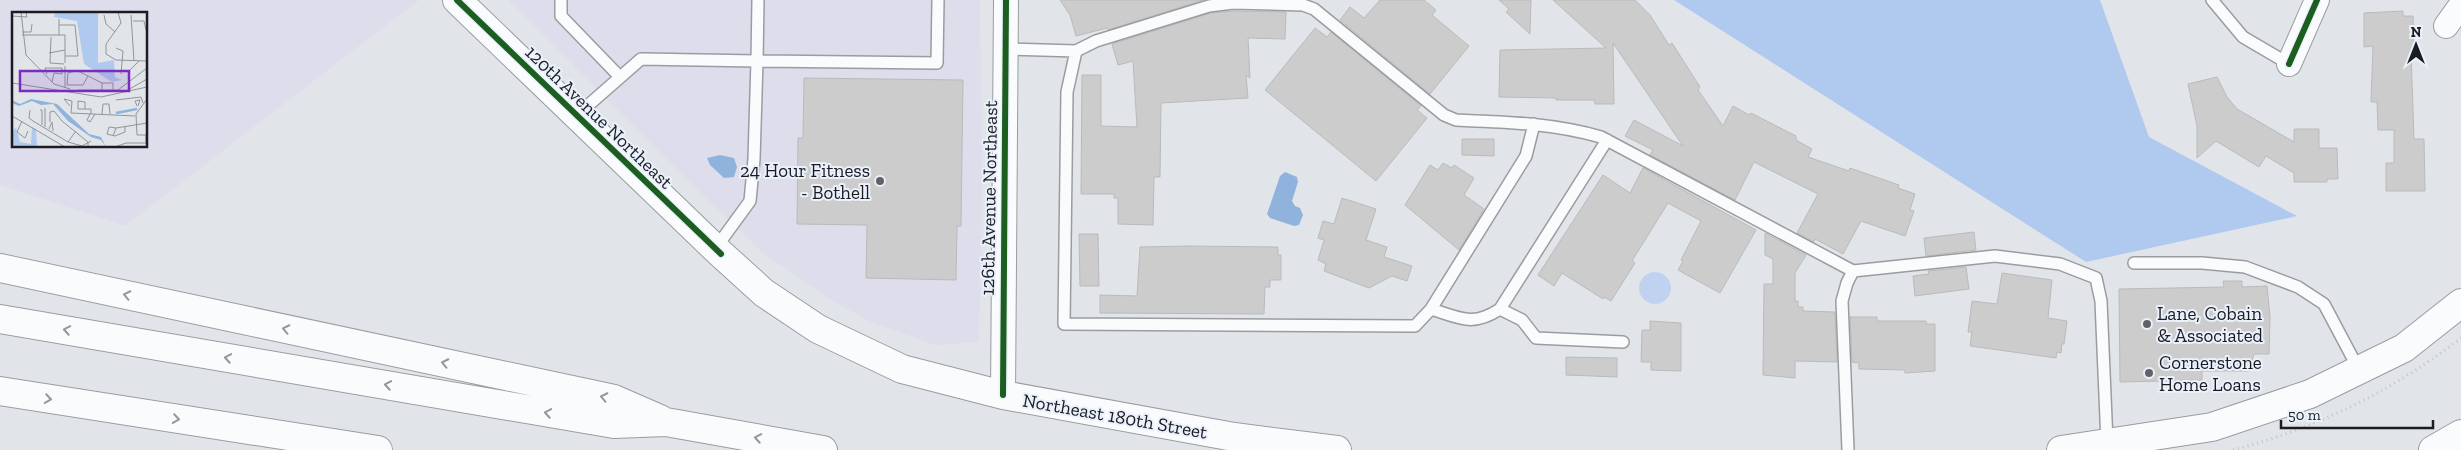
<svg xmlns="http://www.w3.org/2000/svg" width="2461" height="450" viewBox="0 0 2461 450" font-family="'Zilla Slab',serif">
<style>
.commercial{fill:#deddeb;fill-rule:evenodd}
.green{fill:#bfd3f1}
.forest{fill:#b0c9ee}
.water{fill:#90b3de}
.building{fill:#cccccd;stroke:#bababb}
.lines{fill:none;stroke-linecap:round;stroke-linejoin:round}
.service-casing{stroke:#9a9ca0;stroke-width:14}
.minor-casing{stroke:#9a9ca0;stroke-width:26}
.secondary-casing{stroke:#9a9ca0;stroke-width:30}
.motorway-casing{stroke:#9a9ca0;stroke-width:30}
.path{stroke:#c2c3c5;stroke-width:3;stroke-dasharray:1 4;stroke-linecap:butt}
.service{stroke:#fafbfc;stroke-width:11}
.minor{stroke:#fafbfc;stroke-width:24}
.secondary{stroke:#fafbfc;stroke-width:28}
.motorway{stroke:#fafbfc;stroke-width:28}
.cycleway-casing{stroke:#eaf1fc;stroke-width:9}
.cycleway{stroke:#1b5e20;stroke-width:6}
.oneway{stroke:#959799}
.poi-dot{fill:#606267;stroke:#eaf1fc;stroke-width:2}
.labels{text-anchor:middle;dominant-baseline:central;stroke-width:4;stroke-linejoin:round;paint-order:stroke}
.street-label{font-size:19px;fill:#1a1c20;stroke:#eaf1fc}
.poi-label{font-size:19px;fill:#1a1c20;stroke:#eaf1fc;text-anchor:start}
.inset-river{fill:none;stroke:#90b3de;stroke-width:2.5}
.inset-road{fill:none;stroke:#919599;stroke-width:1}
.view{fill:#7b2cbf;fill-opacity:0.15;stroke:#7b2cbf;stroke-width:2.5}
.inset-edge{fill:none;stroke:#1a1c20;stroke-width:2.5}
</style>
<rect width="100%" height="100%" fill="#e1e5ea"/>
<!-- commercial -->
<path class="commercial" d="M0 0H419L125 226 0 185ZM14 14H146V146H14Z
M508 0H980L982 186 979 342 935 345 871 322 831 300 766 255 703 196Z"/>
<!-- green -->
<path class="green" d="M1639 288a16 16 0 1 1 32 0a16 16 0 1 1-32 0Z"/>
<!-- forest -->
<path class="forest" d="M1674 0H2100L2149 137 2297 216 2086 262Z"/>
<!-- water -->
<path class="water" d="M720 155 734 158 737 167 734 177 724 178 710 165 707 158Z
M1285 172 1297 177 1298 182 1292 201 1295 206 1300 208 1303 215 1299 225 1294 226 1270 218 1267 214 1280 176Z"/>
<!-- building -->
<path class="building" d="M1060 0H1203L1108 30 1107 28 1076 36 1070 15Z
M1380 0H1424L1436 10 1432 15 1469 46 1430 94 1340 20 1350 7 1364 18Z
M1499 0H1531L1530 34 1506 12 1509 9Z
M1553 0H1635L1650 15 1669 45 1672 43 1700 87 1698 90 1723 126 1733 106 1749 115 1751 113 1796 136V140L1812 149 1808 157 1849 171 1850 168 1899 185 1898 188 1915 194 1910 210 1914 211 1905 236 1861 221 1843 254 1815 239 1814 242 1797 233 1818 194 1754 162 1735 200 1650 155 1653 150 1625 136 1634 120 1683 146 1613 43 1614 104H1595L1594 100H1556V98L1499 97 1500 50 1606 48Z
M1233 11 1286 12 1285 39 1248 38 1250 78 1246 75 1248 98 1161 103 1160 177H1154L1153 225 1118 224V198H1114V194H1081L1082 75H1101V126L1137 127 1133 61 1118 65 1112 44 1211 13Z
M2403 11V16H2413L2414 52H2411L2414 139H2424L2425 191H2386V163H2394V130H2378L2377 102H2371L2373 46 2364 47V13Z
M1315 28 1327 37 1331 32 1421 106 1417 110 1427 118 1376 181 1265 90Z
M2217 77 2227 97 2237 109 2294 142V129H2319V148H2337L2338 179H2327V182H2294V173L2266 156 2259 167 2216 141 2197 158V126L2188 84Z
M804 78 963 80 961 226H957L956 280 866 278 867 225 797 224 798 138H803Z
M1462 139H1494V156L1462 155Z
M1443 163 1452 168 1454 165 1474 178 1464 195 1484 209 1459 250 1405 205 1430 165 1438 170Z
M1643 168 1756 230 1720 293 1678 270 1683 261 1681 260 1701 221 1668 203 1632 261 1635 263 1611 301 1604 297 1603 299 1562 273 1554 286 1538 275 1603 175 1630 193Z
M1342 198 1376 209 1366 240 1387 247 1384 257 1412 266 1407 281 1392 276 1369 288 1324 271 1326 264 1318 260 1324 240 1318 238 1323 221 1334 224Z
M1974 232 1976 250 1926 256 1924 238Z
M1765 233 1806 255 1795 273V301H1798V307H1803V311L1835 312 1837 362 1795 361V378L1763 375 1764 284H1773V259L1765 255Z
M1079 234H1098L1099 286H1080Z
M1189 246 1278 247V255H1281V280H1270V287H1265L1264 314 1100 313V295L1137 296 1140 247Z
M1966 267 1969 289 1915 296 1913 276 1929 274 1928 271Z
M2002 273 2052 280 2048 318 2067 321 2064 344H2062L2061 353 2057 352 2056 358 1970 346 1972 332H1968L1972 301 1997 304Z
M2223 281H2242V287L2267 286 2270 317 2269 354H2254L2249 371H2202V380L2120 382 2119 289 2224 287Z
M1850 317H1877V321H1926V324H1935V371L1905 373V370L1859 369V363L1852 362Z
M1650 321 1681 323V371L1651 370V362H1641L1642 330H1650Z
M1566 357 1617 358V377L1566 375Z"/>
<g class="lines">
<!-- service casing -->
<g class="service-casing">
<path id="service" d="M561 0V16L619 76
M2212 0 2243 37 2289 64
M1006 49 1076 51
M577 115 641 59 757 61 758 0
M1534 124 1526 156 1431 309 1415 326 1064 324 1067 92 1076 51 1096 41 1209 6 1233 3 1303 5 1314 9 1444 115 1456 120C1505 122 1553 123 1601 137L1853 271
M715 249 750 201 754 159 757 61 937 63 938 0
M2134 263H2202L2245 267 2298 287 2324 304 2359 370
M1431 309C1460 318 1473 327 1500 309L1522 320 1536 338 1623 342
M1500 309 1607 140
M1848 450 1842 301 1847 283 1853 271 1995 256 2060 264 2096 278 2101 301 2107 443"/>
</g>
<!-- minor casing -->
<g class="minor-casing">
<path id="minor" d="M2446 26 2461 5
M2289 64 2317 0
M1003 395 1006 0"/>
</g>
<!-- secondary casing -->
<g class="secondary-casing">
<path id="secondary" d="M457 0 721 254 764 293 818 329 902 369 1003 395 1234 437 1337 450
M2061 450 2212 427 2310 394 2404 348 2461 303"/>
</g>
<!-- motorway casing -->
<g class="motorway-casing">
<path id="motorway" d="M0 268 614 399 660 419
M0 319 614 424 666 422 823 450
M0 391 378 450
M2433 450 2461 434"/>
</g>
<!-- path -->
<path class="path" d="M2233 450C2318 428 2392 391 2461 338"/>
<!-- service -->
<use href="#service" class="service"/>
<!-- minor -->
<use href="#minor" class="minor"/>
<!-- secondary -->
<use href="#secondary" class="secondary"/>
<!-- motorway -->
<use href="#motorway" class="motorway"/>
<!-- cycleway casing -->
<g class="cycleway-casing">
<path id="cycleway" d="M457 0 721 254
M2289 64 2317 0
M1003 395 1006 0"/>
</g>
<!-- cycleway -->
<use href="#cycleway" class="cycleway"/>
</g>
<!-- one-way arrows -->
<defs><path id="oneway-chevron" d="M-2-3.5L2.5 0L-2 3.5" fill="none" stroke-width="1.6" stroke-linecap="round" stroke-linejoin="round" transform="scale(1.25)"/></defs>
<g class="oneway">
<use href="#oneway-chevron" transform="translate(127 295) rotate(-168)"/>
<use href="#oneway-chevron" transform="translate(286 329) rotate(-168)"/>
<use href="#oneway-chevron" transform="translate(67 330) rotate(-170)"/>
<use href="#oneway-chevron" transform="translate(228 358) rotate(-170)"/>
<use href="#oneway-chevron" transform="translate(445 363) rotate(-168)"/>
<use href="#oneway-chevron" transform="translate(388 385) rotate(-170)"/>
<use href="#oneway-chevron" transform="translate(604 397) rotate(-168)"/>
<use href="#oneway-chevron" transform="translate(48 399) rotate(9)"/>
<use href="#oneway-chevron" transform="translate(548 413) rotate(-170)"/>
<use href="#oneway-chevron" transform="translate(176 419) rotate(9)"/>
<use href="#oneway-chevron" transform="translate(758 438) rotate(-170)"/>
</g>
<!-- markers -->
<g class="poi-dot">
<circle cx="880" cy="181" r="5"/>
<circle cx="2147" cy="324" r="5"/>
<circle cx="2149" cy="373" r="5"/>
</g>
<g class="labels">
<!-- street labels -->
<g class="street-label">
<text transform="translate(599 117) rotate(44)">120th Avenue Northeast</text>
<text transform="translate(989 198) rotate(-89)">126th Avenue Northeast</text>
<text transform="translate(1115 416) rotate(10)">Northeast 180th Street</text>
</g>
<!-- poi labels -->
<g class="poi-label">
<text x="870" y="170" text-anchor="end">24 Hour Fitness<tspan x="870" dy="22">- Bothell</tspan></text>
<text x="2157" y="313">Lane, Cobain<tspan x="2157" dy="22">&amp; Associated</tspan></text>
<text x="2159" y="362">Cornerstone<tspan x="2159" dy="22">Home Loans</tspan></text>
</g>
</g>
<!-- overview -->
<g transform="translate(12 12)">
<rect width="135" height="135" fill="#e1e5ea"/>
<path d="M43 0H86V51L102 48 103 65 110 68 100 70 72 52 65 9 42 5ZM20 115 24 117 25 135H0L1 118 4 116 8 130 19 132Z" fill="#b0c9ee"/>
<path d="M19 87 45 92 77 122 89 125 94 135 89 128 79 125 56 109 41 92 29 93 20 89 7 94 0 91V88L8 92Z" fill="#90b3de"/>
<path class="inset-river" d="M104 101 125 97"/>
<path class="inset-road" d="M9 0 14 43 42 72 58 77M106 0 109 11 94 32V42L104 48 135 49M92 3 94 12 103 20M119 3 122 49M0 4 15 5 14 0M121 9H132L134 18M47 13H63L66 44H53M10 20H19L20 12M10 23H53V51M47 23V7M39 25 38 51 52 52M104 36 111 39 109 62M37 41 53 38M116 60 127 49M35 62 33 56H50V62L42 61 40 70M76 64 71 73H55L56 61 63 59H66L90 71M0 71 89 85 135 75M53 76V54M66 78H106L135 56M114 79 135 67M90 80V71H101V78M104 88 129 85 131 91M58 94 52 87 60 89 59 101 123 104M125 94 123 89 128 88 126 94M33 96V115M73 97V90L66 89V97H79V102M18 98 17 106 21 109 56 130 64 119M28 98H30V113M78 102 75 108 78 110 83 102M90 102 91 92H97L98 102M0 104 53 135M10 109 5 120 13 126 16 119M38 110V100L42 99 50 109 76 130V135M104 116 97 115 95 122 103 124 113 120V114M37 117 40 110 41 119M125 123H134V131M125 123 124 102 135 87M101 124 104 116 135 111M56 130 70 134 79 129M103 135 114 131H135"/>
<path class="view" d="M8 59H117V79H8Z"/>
<rect width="135" height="135" class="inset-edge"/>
</g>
<!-- north arrow -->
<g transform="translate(2416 45)" stroke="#eaf1fc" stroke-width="4" paint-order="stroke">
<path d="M0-4L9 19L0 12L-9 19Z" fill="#1a1c20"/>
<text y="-8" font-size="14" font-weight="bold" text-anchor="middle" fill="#1a1c20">N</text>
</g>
<!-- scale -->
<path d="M2281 420v8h152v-8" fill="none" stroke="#1a1c20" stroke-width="2.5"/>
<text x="2288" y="420" font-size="15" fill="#1a1c20" stroke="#eaf1fc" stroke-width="4" paint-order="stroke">50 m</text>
</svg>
